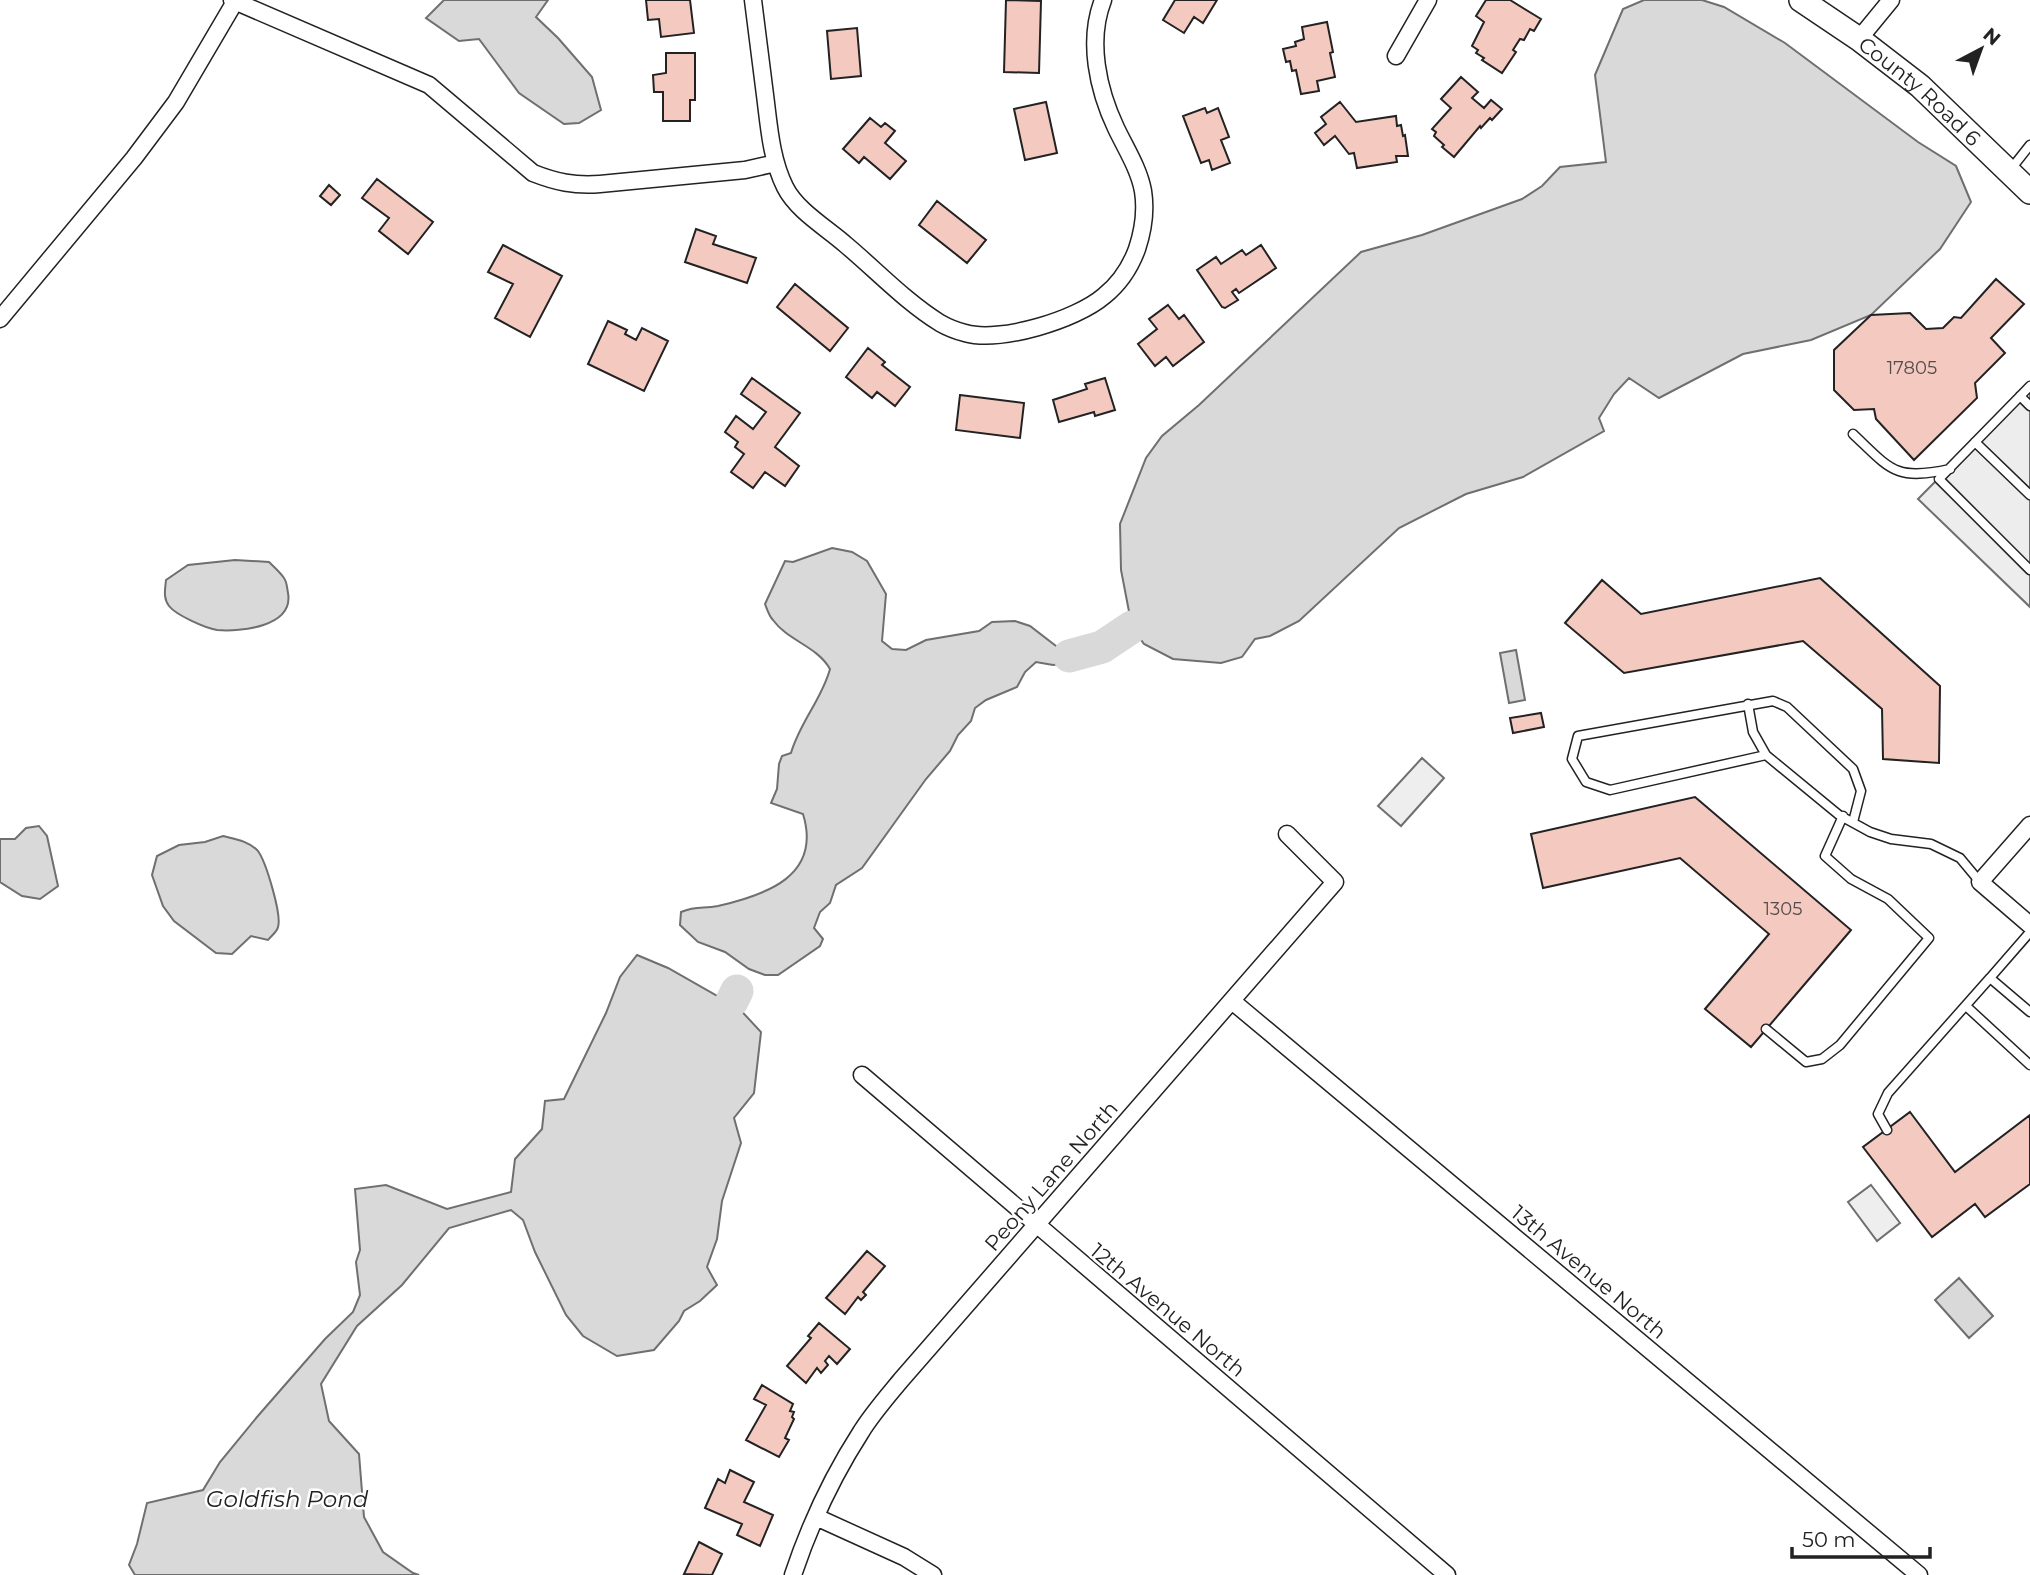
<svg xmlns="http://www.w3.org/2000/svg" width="2030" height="1575" viewBox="0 0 2030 1575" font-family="Montserrat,sans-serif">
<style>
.green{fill:#eee;stroke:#6f6f6f;stroke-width:2}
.parking{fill:#ededed;stroke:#6f6f6f;stroke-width:2}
.water{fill:#d9d9d9;stroke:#6f6f6f;stroke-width:2}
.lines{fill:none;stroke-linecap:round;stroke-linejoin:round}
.river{stroke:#d9d9d9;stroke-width:33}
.building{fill:#f3c9c0;stroke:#222;stroke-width:2}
.lane-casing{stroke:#222;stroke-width:11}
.street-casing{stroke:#222;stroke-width:19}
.secondary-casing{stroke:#222;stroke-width:26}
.lane{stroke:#fff;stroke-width:8}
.street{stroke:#fff;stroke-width:16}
.secondary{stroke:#fff;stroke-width:23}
.labels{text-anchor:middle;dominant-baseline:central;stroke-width:5;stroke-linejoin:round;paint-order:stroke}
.number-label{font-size:18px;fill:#564c4a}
.street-label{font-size:21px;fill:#222;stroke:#fff}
.water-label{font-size:23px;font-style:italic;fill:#222;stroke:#fff}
</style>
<rect width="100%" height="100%" fill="#fff"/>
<!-- green -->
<path class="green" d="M1422 758 1444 778 1401 826 1378 806Z
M1871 1185 1900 1223 1877 1241 1848 1202Z"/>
<!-- parking -->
<path class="parking" d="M2030 386V607L1918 499Z"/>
<!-- water -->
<path class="water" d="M444 0H548L536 17 558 38 592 77 601 110 579 123 564 124 519 93 479 39 459 41 426 18Z
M1644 0H1702L1724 7 1785 43 1918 142 1956 166 1971 202 1940 249 1871 315 1811 340 1743 354 1659 398 1629 378 1614 394 1599 418 1604 431 1523 477 1466 494 1399 528 1299 621 1270 636 1255 639 1242 657 1221 663 1173 659 1144 644 1132 627 1121 570 1120 524 1146 458 1162 436 1199 405 1361 252 1422 235 1522 199 1542 186 1560 167 1606 162 1595 75 1623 9Z
M832 548 852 552 867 561 886 594 882 641 892 649 906 650 926 640 979 631 992 622 1015 621 1030 626 1069 656 1066 663 1053 665 1036 662 1025 672 1017 687 986 700 975 708 971 721 958 735 950 751 926 779 862 868 836 885 830 903 820 912 814 928 823 939 820 946 778 975H765L749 969 725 952 698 942 680 925 681 912C697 905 703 909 718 906 766 895 822 876 803 814L771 803 777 789 779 764 782 756 791 753C800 722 822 699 830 669 817 646 788 641 773 620 769 616 767 609 765 604L785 561 793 562Z
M235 560 269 562C274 567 280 572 284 578 287 582 287 588 288 593 294 627 240 632 217 630 205 628 176 615 169 606 163 598 165 590 166 580L188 565Z
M1516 650 1525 700 1509 703 1500 653Z
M39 826 47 836 58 886 40 899 22 896 0 882V839H15L26 828Z
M223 836C235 839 249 841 258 851 266 862 282 915 278 927 277 932 272 935 268 940L251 936 232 954 216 953 174 921 163 906 152 875 157 856 179 845 205 842Z
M637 955 668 968 721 998 732 1001 761 1032 754 1093 734 1118 741 1143 722 1201 717 1239 707 1267 717 1285 700 1301 684 1311 679 1321 654 1350 617 1356 583 1336 566 1315 535 1252 523 1220 511 1210 449 1228 402 1285 357 1326 321 1384 329 1421 359 1454 364 1517 383 1552 413 1573 419 1575H135L129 1565 137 1544 147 1503 203 1490 220 1462 257 1417 325 1339 353 1312 360 1295 356 1262 360 1250 355 1189 386 1185 447 1209 511 1192 515 1159 542 1129 545 1101 564 1099 606 1013 620 977Z
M1959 1278 1993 1316 1969 1338 1935 1300Z"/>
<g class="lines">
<!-- river -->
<path class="river" d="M1069 656 1102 647 1132 627
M732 1001 737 991"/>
</g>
<!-- building -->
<path class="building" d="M646 0H690L694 33 661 37 659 19 648 20Z
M1006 0 1041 1 1039 73 1004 72Z
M1175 0H1217L1203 23 1194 17 1184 33 1163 20Z
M1486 0H1510L1541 19 1534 31 1530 29 1524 40 1520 39 1513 50 1516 52 1502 73 1482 60 1484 58 1476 53 1478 50 1472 46 1484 22 1476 16Z
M1327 22 1333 52 1330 53 1335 77 1317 81 1319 91 1301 94 1296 70 1292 71 1290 61 1286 62 1283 49 1296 46 1295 42 1304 39 1302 27Z
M857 28 861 76 831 79 827 31Z
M666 53H695V100H690V121H663V92H654L653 75 666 73Z
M1461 77 1478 92 1472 98 1484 108 1491 100 1502 109 1492 120 1490 118 1481 128 1480 126 1454 157 1442 147 1444 145 1434 136 1436 132 1432 129 1451 108 1441 99Z
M1046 102 1057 153 1025 160 1014 109Z
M1340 102 1356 122 1396 116 1397 126 1401 125 1403 136 1405 135 1408 156H1396L1397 162 1357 168 1354 153 1349 154 1335 136 1324 145 1315 133 1326 124 1321 117Z
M1205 108 1207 113 1218 108 1229 137 1221 140 1230 163 1212 170 1209 160 1201 163 1183 116Z
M870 118 881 127 885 123 895 131 885 143 906 161 890 179 864 157 859 163 843 149Z
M377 179 433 222 408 254 379 231 389 218 362 198Z
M329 185 340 195 331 205 320 196Z
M937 201 986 240 967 263 919 225Z
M696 229 716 236 713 244 756 258 747 283 685 262Z
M503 245 562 276 530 337 495 318 513 284 488 272Z
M1261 245 1276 268 1239 293 1236 289 1232 292 1238 300 1225 308 1222 307 1197 270 1216 257 1221 264 1242 250 1246 255Z
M1996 279 2024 304 1991 338 2005 353 1975 383 1977 398 1914 460 1876 419 1874 409 1854 410 1834 390V350L1871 315 1910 313 1926 329 1943 328 1954 317 1961 318Z
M795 284 848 328 830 351 777 307Z
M1168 305 1179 319 1184 315 1204 342 1173 366 1166 357 1155 366 1138 344 1157 329 1149 319Z
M608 321 627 330 625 334 636 340 642 328 668 341 644 391 588 364Z
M868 348 885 362 882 365 910 387 895 406 877 392 872 398 846 377Z
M752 378 800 413 775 447 799 466 785 486 765 472 753 488 731 472 744 454 735 447 738 442 725 432 736 416 753 429 766 412 741 394Z
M1105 378 1115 410 1095 416 1094 412 1059 422 1053 400 1087 389 1085 384Z
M960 395 1024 403 1020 438 956 430Z
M1820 578 1940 686 1939 763 1883 759 1882 709 1803 641 1624 673 1565 623 1602 580 1641 614Z
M1541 713 1544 727 1513 733 1510 718Z
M1695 797 1851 930 1751 1047 1705 1009 1769 934 1680 858 1543 888 1531 834Z
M1910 1112 1955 1172 2030 1115V1184L1985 1217 1975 1204 1932 1237 1863 1147Z
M867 1251 885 1266 863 1292 866 1295 861 1300 858 1297 845 1314 826 1298Z
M819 1323 850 1349 837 1364 829 1356 825 1361 828 1365 821 1373 817 1368 806 1383 787 1366 811 1338 808 1336Z
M762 1385 793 1404 790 1411 794 1412 792 1417 794 1419 785 1438 789 1440 779 1457 746 1440 766 1405 754 1399Z
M730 1470 754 1482 744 1502 773 1515 760 1546 737 1535 742 1524 705 1508 718 1479 725 1483Z
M699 1542 722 1554 712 1575 684 1574Z"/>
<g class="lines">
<!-- lane casing -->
<g class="lane-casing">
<path id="lane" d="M2011 169 2030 145
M2030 386 1939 479 2030 570
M2020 396 2030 406
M1853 434C1891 470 1895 481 1950 469
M1975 442 2030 495
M1748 704 1753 732 1766 755 1839 815 1870 832 1891 839 1931 844 1960 858 1980 882
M1766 755 1610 790 1586 782 1572 759 1578 736 1773 701 1787 707 1853 769 1861 791 1853 822
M2030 932 1990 978 2030 1012
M1966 1006 2030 1065
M1766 1029 1806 1062 1822 1059 1840 1045 1929 938 1888 899 1851 879 1825 856 1843 816
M1887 1130 1878 1114 1888 1093 1990 978"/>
</g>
<!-- street casing -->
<g class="street-casing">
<path id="street" d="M232 0 429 85 533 173C556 182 574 186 600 184L745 170 776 163
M753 0C757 32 761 63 765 95 769 126 771 159 785 187 797 211 827 228 846 245 877 271 906 302 940 323 947 327 957 331 965 333 1000 343 1076 320 1104 296 1119 284 1130 268 1137 249 1143 231 1146 210 1143 191 1139 169 1126 149 1116 128 1098 90 1087 41 1103 0
M1859 39 1891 0
M1396 56 1428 0
M0 319 134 158 176 102 236 0
M2030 825 1980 882 2030 925
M1232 1001 1919 1575
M862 1075 1447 1575
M816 1517 904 1557 933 1575
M793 1575C810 1524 832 1477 861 1432 872 1414 887 1397 901 1380L1335 882 1287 834"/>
</g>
<!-- secondary casing -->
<g class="secondary-casing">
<g id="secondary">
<path id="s1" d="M1801 0 1859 39 1920 86 2030 192"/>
</g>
</g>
<!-- lane -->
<use href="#lane" class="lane"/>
<!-- street -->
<use href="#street" class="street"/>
<!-- secondary -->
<use href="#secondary" class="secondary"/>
</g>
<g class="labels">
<!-- number labels -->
<g class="number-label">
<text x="1912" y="368">17805</text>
<text x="1783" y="909">1305</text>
</g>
<!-- street labels -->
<g class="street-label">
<text stroke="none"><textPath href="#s1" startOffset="150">County Road 6</textPath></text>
<text transform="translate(1051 1176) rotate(-49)">Peony Lane North</text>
<text transform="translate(1589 1272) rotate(40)">13th Avenue North</text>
<text transform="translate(1168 1310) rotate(40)">12th Avenue North</text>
</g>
<!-- water labels -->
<g class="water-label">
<text x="287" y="1499">Goldfish Pond</text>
</g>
</g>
<!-- north arrow -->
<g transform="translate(1981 49) rotate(41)" stroke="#ffffff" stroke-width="5" paint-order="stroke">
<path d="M0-5L12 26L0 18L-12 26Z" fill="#222222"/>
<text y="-10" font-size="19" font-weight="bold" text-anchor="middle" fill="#222222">N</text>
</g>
<!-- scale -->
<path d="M1792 1547v10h138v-10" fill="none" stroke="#222222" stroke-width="3.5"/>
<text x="1802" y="1547" font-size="21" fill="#222222" stroke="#ffffff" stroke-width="5" paint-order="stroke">50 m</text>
</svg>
